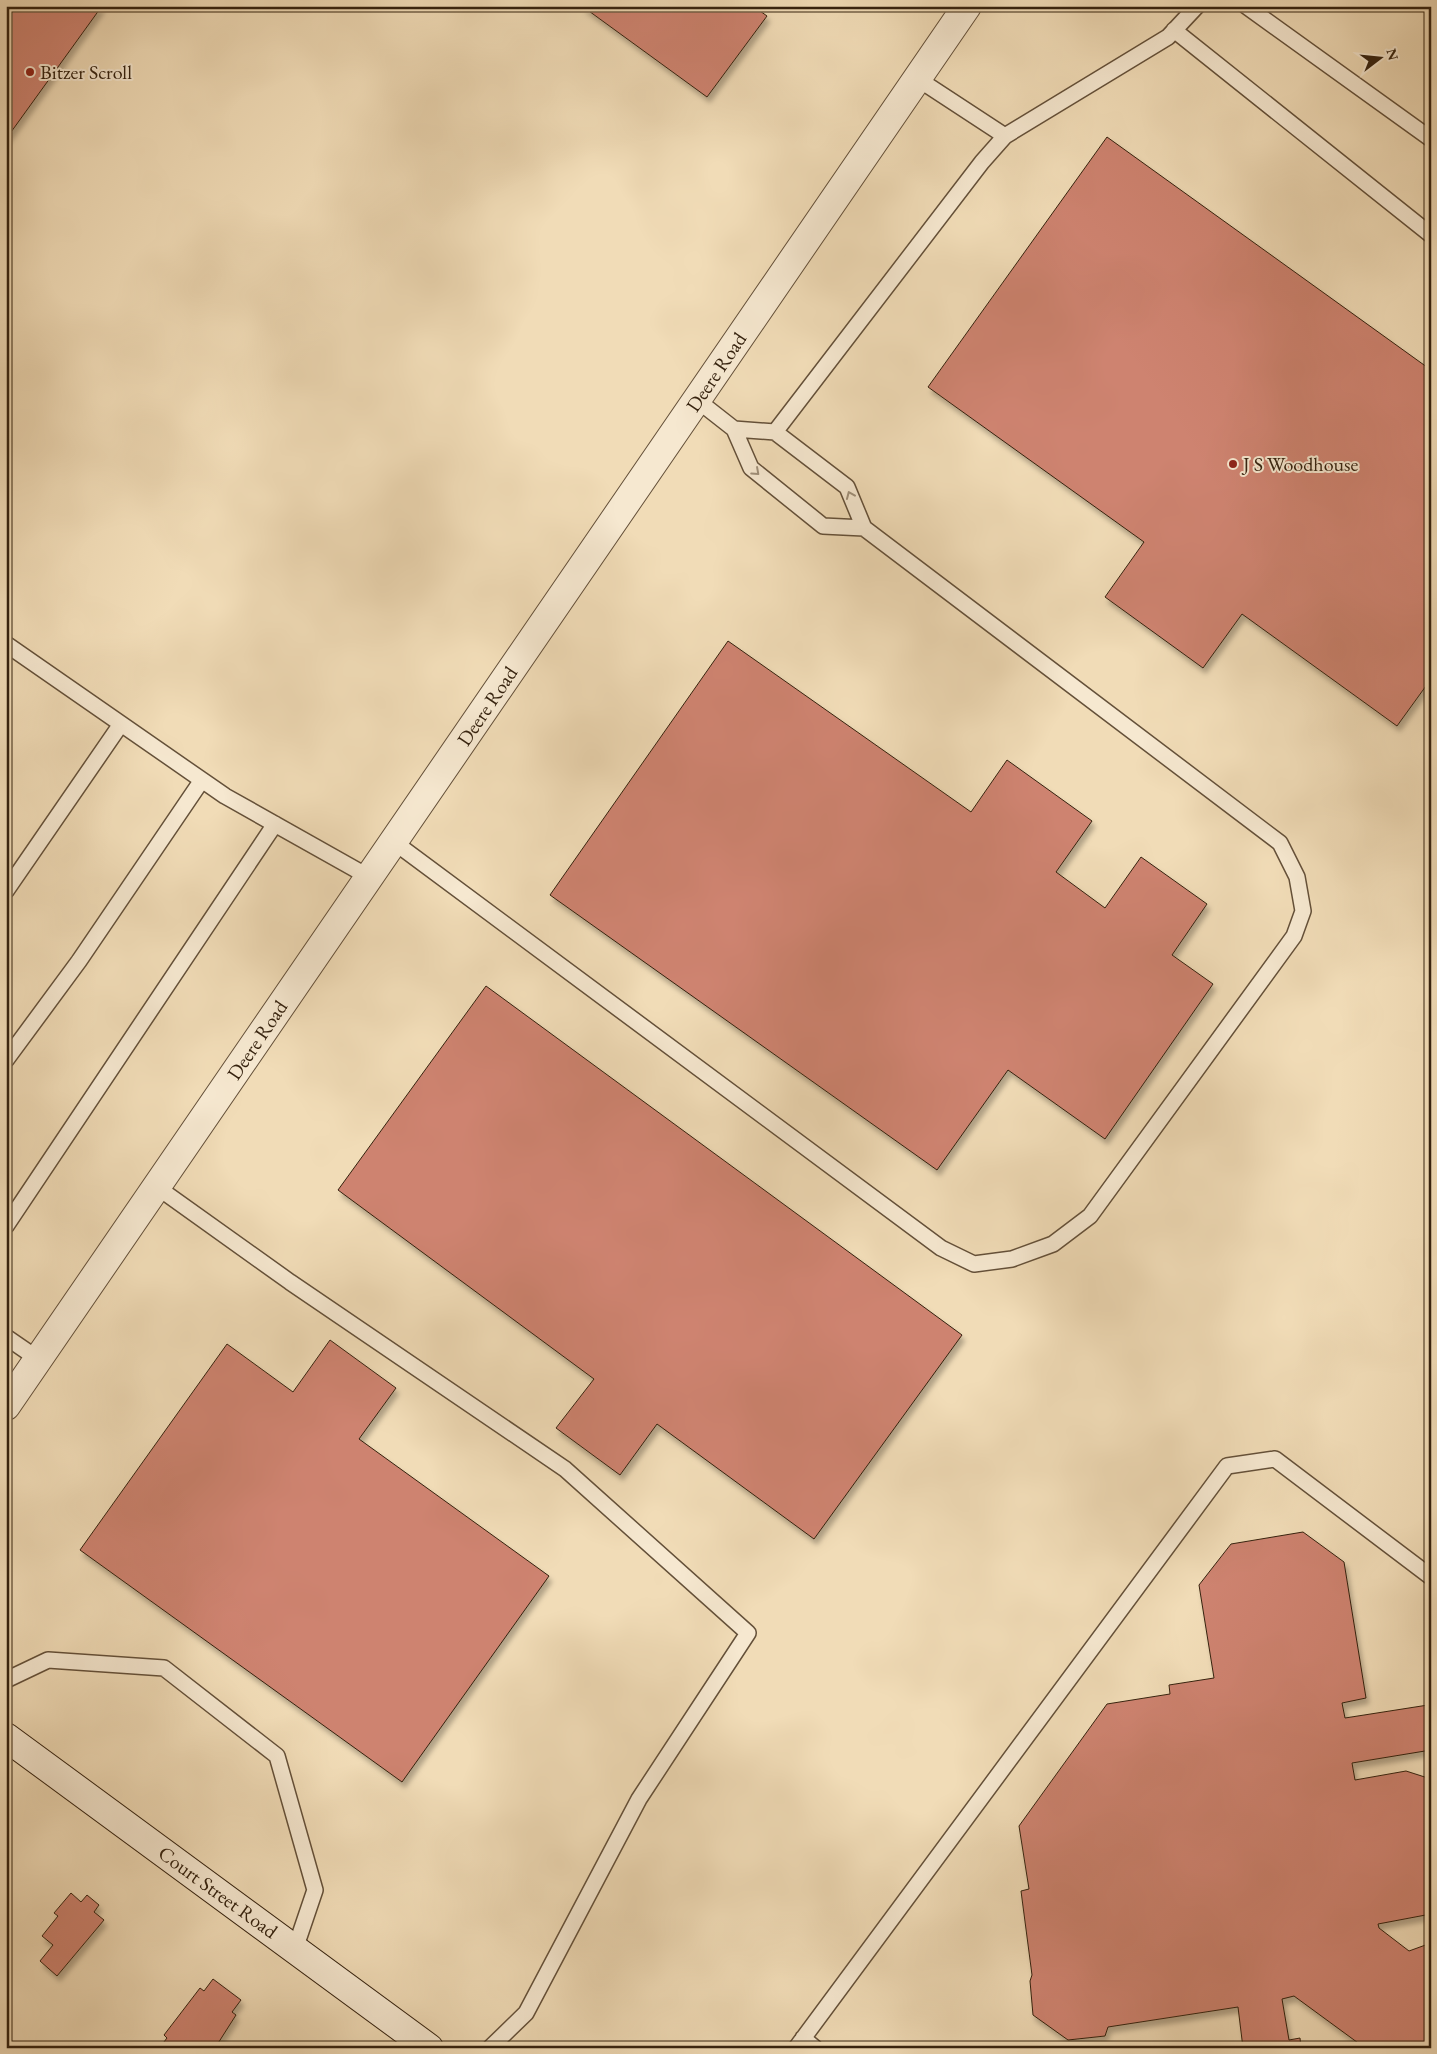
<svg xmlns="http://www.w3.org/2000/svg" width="1437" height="2054" viewBox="0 0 1437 2054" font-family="'EB Garamond',serif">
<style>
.building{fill:#ce8370;stroke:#35220f;filter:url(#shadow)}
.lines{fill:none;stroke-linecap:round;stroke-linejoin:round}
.lane-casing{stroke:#645039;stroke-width:18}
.street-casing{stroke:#645039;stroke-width:30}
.secondary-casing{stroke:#35220f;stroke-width:30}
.lane{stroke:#f6e8d0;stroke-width:15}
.street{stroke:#f6e8d0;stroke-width:28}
.secondary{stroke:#f6e8d0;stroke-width:28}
.oneway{stroke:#9f8f79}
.poi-dot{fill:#8f2418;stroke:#f6e8d0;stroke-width:2}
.labels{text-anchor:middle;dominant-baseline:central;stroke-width:4;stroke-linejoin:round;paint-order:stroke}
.poi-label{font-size:20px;fill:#35220f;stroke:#f6e8d0;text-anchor:start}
.street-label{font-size:20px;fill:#35220f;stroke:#f6e8d0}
</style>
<defs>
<filter id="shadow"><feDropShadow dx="3" dy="5.5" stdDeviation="2.5" flood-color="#0004"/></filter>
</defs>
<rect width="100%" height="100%" fill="#f1dcb7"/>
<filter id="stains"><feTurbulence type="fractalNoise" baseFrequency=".004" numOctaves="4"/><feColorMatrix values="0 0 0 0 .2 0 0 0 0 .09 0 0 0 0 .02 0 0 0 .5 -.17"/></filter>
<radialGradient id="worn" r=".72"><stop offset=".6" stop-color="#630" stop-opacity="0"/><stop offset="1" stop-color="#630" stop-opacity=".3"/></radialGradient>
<!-- building -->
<path class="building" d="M6 6H102L6 139Z
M582 6H753L767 16 707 97Z
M1107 137 1431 370V679L1397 726 1242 614 1203 668 1105 597 1144 542 928 387Z
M728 641 971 812 1007 760 1092 821 1056 872 1105 908 1141 857 1207 904 1172 955 1213 984 1105 1139 1008 1070 937 1170 550 895Z
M486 986 962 1335 814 1539 657 1424 620 1475 556 1428 594 1379 338 1190Z
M330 1340 396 1388 359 1439 549 1576 402 1782 80 1550 227 1344 293 1392Z
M1303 1532 1344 1562 1366 1698 1342 1703 1345 1718 1428 1705 1427 1695 1431 1694V1750L1352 1763 1355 1780 1406 1771 1431 1779V1914L1378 1924 1379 1928 1409 1951 1431 1943V2048H1365L1294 1996 1282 1999 1289 2040 1300 2038 1301 2048H1243L1238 2007 1108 2027 1105 2036 1068 2040 1033 2015 1030 1981 1032 1975 1021 1891 1029 1889 1019 1826 1107 1704 1170 1694 1169 1685 1214 1678 1199 1585 1231 1544Z
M71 1893 81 1902 87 1895 99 1905 94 1912 104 1920 57 1976 40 1961 53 1945 42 1936 58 1916 54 1913Z
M213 1979 241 2000 232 2012 236 2015 215 2048 160 2047 167 2038 164 2035 200 1988 204 1991Z"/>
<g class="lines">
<!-- lane casing -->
<g class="lane-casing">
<path id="lane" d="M1246 6 1431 139
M1174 30 1431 235
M918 79 1005 136
M697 400 734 429 751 468 823 526 864 528 847 487 775 432 734 429
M775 432 982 162 1005 136 1168 37 1197 6
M6 644 225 796 369 877
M394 842 941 1248 974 1264 1012 1259 1053 1244 1090 1216 1294 936 1303 911 1297 877 1280 843 864 528
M6 891 121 724
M6 1060 79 961 202 780
M157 1187 290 1282 565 1469 748 1633 639 1799 526 2013 490 2048
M6 1226 275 824
M6 1337 38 1359
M6 1680 48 1660 164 1668 277 1756 315 1890 295 1949
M803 2038 815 2048
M796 2048 1227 1466 1275 1459 1431 1577"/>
</g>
<!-- street casing -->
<g class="street-casing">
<path id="street" d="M6 1406 967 6"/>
</g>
<!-- secondary casing -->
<g class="secondary-casing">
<path id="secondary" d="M6 1737 429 2048"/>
</g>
<!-- lane -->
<use href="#lane" class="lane"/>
<!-- street -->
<use href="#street" class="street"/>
<!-- secondary -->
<use href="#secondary" class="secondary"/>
</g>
<!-- one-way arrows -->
<defs><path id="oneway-chevron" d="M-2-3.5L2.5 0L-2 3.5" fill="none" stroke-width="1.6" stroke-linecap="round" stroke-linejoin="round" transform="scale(1.25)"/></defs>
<g class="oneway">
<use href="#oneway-chevron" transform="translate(756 472) rotate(42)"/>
<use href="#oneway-chevron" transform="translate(850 495) rotate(-113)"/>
</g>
<!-- markers -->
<g class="poi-dot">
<circle cx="30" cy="72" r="5"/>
<circle cx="1233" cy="464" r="5"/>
</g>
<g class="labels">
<!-- poi labels -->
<g class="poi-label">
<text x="40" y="72">Bitzer Scroll</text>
<text x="1243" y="464">J S Woodhouse</text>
</g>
<!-- street labels -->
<g class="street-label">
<text transform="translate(716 372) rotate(-56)">Deere Road</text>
<text transform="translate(487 706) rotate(-56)">Deere Road</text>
<text transform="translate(257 1040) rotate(-56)">Deere Road</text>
<text transform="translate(218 1892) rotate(36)">Court Street Road</text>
</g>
</g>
<!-- margin -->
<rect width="1437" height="2054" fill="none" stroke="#f1dcb7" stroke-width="25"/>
<rect x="8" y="8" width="1422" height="2039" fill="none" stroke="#35220f" stroke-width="2.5"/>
<rect x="12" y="12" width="1412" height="2029" fill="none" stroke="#35220f"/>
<!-- north arrow -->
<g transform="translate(1380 58) rotate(74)" stroke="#f6e8d0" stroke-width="4" paint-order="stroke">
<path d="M0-4L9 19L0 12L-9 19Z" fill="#35220f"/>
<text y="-8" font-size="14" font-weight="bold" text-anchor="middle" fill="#35220f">N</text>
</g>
<rect width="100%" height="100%" filter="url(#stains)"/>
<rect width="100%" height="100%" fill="url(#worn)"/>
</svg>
